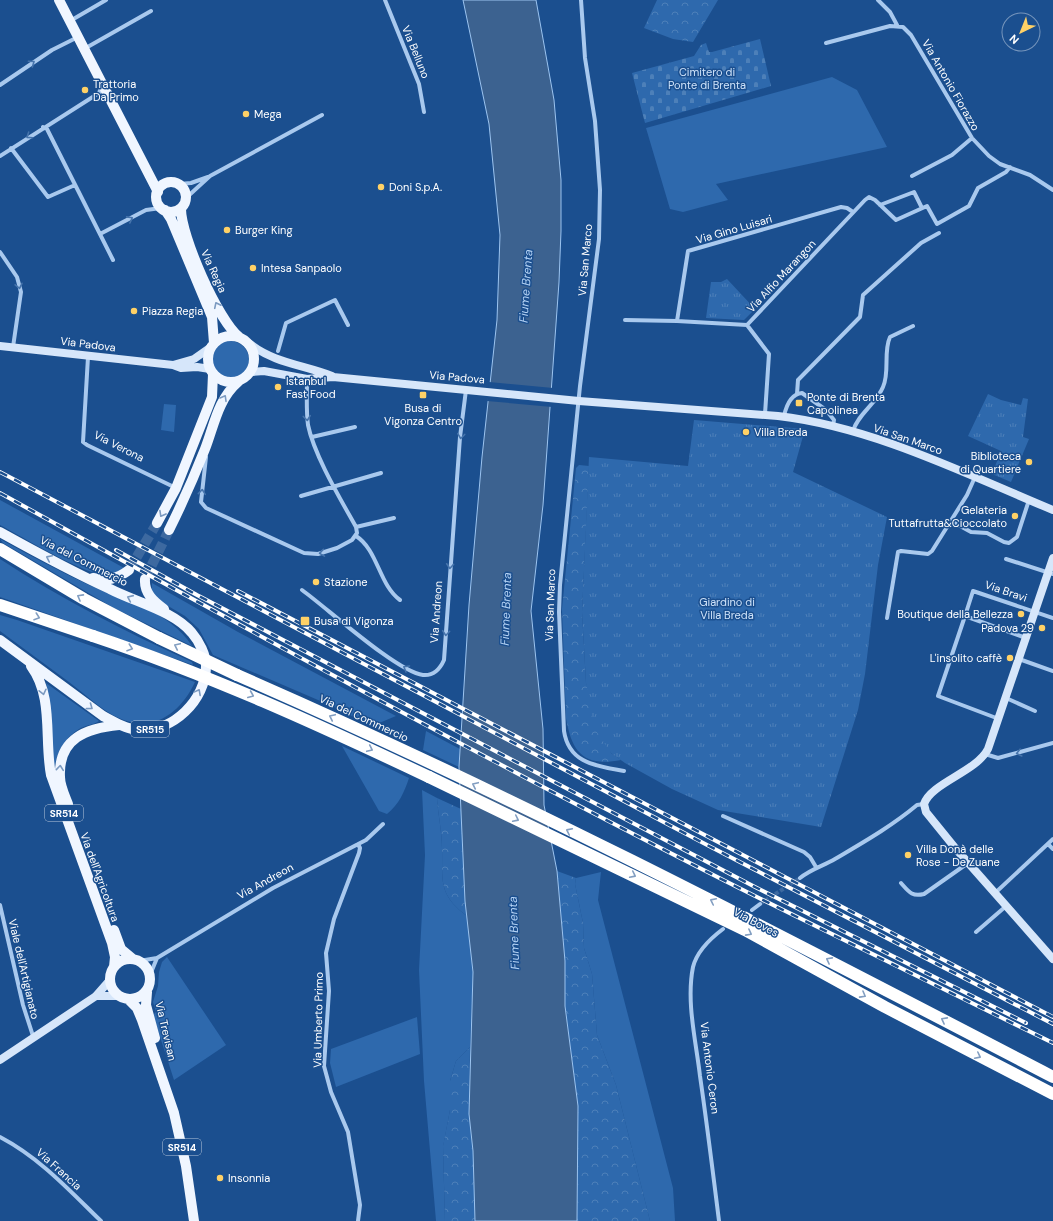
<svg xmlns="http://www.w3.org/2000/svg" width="1053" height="1221" viewBox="0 0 1053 1221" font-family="'DM Sans',sans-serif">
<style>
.green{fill:#2e69ad}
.forest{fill:url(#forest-crowns)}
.cemetery{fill:url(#cemetery-stones)}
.park{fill:url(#park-tufts)}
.water{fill:#3c6290;stroke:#9cc4f0}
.pier{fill:#1b4f8f}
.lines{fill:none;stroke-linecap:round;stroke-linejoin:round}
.street-tunnel{stroke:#3d69a0;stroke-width:4;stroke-dasharray:4 2;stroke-linecap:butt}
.primary-tunnel{stroke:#3d69a0;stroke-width:10;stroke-dasharray:10 5;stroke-linecap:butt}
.street{stroke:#a9c9ee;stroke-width:4}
.secondary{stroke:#d6e6fa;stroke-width:8}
.primary{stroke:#f0f6ff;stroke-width:10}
.highway{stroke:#fff;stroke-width:12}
.rail-casing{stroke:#fff;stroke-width:4}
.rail{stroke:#1b4f8f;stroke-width:2.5;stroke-dasharray:8;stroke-linecap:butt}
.highway-bridge{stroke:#fff;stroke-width:12}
.oneway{stroke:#4674ac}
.oneway2{stroke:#7b9ac1}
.oneway3{stroke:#829ec1}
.poi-dot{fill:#ffd166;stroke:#1b4f8f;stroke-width:1.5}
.labels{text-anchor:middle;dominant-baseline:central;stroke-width:3;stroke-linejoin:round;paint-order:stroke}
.shield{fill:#1b4f8f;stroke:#bbcadd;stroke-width:1}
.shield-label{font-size:10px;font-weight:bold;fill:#fff}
.street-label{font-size:11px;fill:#fff;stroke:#1b4f8f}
.park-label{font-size:11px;fill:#cfe3fa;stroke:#1b4f8f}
.poi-label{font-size:11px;fill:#fff;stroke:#1b4f8f;text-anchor:start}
.water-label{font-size:12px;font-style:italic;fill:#b5d3f5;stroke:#1b4f8f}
</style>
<defs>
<pattern id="forest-crowns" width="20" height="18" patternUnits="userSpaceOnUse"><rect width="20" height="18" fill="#2e69ad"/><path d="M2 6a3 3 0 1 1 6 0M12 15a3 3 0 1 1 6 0" fill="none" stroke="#4d80b9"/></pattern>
<pattern id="cemetery-stones" width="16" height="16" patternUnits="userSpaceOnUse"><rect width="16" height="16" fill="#2e69ad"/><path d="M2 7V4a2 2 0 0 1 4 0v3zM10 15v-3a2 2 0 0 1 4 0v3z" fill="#4d80b9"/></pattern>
<pattern id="park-tufts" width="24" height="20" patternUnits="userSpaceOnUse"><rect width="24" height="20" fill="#2e69ad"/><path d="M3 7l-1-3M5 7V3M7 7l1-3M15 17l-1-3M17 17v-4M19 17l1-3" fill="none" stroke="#4d80b9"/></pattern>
</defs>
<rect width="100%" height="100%" fill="#1b4f8f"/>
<!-- green -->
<path class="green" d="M832 77 857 90 887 147 716 184 728 200 683 212 670 209 646 128Z
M211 360a19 19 0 1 1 38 0a19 19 0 1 1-38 0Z
M164 404 176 405 174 432 161 430Z
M0 500 126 569C121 571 115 576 109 576 86 576 23 537 0 525Z
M0 539C29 555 59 571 89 585 125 602 169 610 192 646L114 608 3 543Z
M0 559C61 599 126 632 192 662L193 665 0 597Z
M152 583 238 632 396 716 372 726 332 706 213 655 199 629 185 616 158 600 152 591Z
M0 615 17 620 195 682C181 712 154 734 119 718 101 710 85 694 69 682 46 665 23 648 0 631Z
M46 683 99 721C94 725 85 725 79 729 63 739 57 753 54 770L49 702Z
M426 731 460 749 459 767 423 750Z
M342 746 409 778C404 793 399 804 387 814L379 811Z
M422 790 437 798C438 815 442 831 442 848 443 879 437 894 467 916L473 972 470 1047 456 1061 450 1081V1110L443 1147 445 1221H436L424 1081 419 970 425 855Z
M601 872 598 900 673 1188 675 1221H650L616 1085 597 1035 592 974 584 948 583 923 575 884 576 878Z
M167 957 226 1045 174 1080 153 1015 156 1012 153 1002 158 986 159 972 162 962Z
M417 1017 420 1054 336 1087 330 1063 331 1049Z"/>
<!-- forest -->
<path class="forest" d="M657 0H718L693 42 673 39 644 28Z
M579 465 589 466 582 612 586 683 611 753 621 760C584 767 572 753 566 718L562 609 576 468Z
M437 798 461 809 467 916C437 894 443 879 442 848 442 831 438 815 437 798Z
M557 871 576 878 575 884 583 923 584 948 592 974 597 1035 616 1085 650 1221H577L578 1106 565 1006V961Z
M470 1047 469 1114 473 1151 475 1221H445L443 1146 450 1110V1081L456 1061Z"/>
<!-- cemetery -->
<path class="cemetery" d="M760 39 771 86 645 123 632 73 694 56 701 45 706 43 709 52H712Z"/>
<!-- park -->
<path class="park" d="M727 279 755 309 744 320 706 318 711 282H721Z
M988 394 1001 400 1021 405 1023 398 1028 399 1023 437 1029 439 1011 482 992 474 1001 451 968 436Z
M694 420 805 429 793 472 887 517 878 565 865 674 858 710 821 827 718 810 672 789 625 763 611 753 594 728 586 683 582 612 589 457 688 466Z"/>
<!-- water -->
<path class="water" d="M463 0H536L554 100 561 180V231L559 282 543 505 531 611 543 729 544 805 557 871 565 961V1006L578 1106 577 1221H475L473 1151 469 1114 473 972 465 901 459 767 469 605 482 457 497 320 500 235 489 124Z"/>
<!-- pier -->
<path class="pier" d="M489 382 553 388 552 407 487 401Z"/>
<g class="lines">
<!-- street-tunnel -->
<path class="street-tunnel" d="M760 904 800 878"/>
<!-- primary-tunnel -->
<path class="primary-tunnel" d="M129 570 157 523
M145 579 169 530"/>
<!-- street -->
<path class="street" d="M385 0 419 84 424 112
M581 0 585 58 595 121 600 190 599 239 580 386 560 585 559 612 564 731C569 764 597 766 624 771
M878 0 890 12 897 25
M70 21 106 0
M826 43 890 26 903 27 911 35 972 138 989 156 1000 164 1030 175 1053 190
M84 49 151 11
M0 85 52 50 78 37
M43 127 47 129 113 260
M11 148 48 197 75 185
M0 156 99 93 102 85
M912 176 952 155 972 138
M179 184 191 183 208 177
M186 198 210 176 322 115
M880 205 914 192 922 208
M100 234 146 210 161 208
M0 252 17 277 21 292 13 347
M625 320 677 321
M747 325 677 321 688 251 841 207 847 208 853 212
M278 351 286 323 335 300 348 325
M88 357 83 442 87 445 176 488
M797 394 798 380 860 317 863 295 921 243 939 233
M765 414 769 354 747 325 865 200 869 197 875 200 896 220 927 206 937 224 969 206 978 188 1006 172 1010 167
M784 416C786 407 791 394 802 393L826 410 834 420 833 426
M853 431C858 414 876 404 883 387 890 372 883 352 890 337L913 326
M312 437 355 427
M206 457 201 502 206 508 304 553 318 554 337 548 352 540 357 533 356 527C341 500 314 455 308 425 306 410 307 394 307 379
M301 496 381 473
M951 521 971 532 987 533 1004 542 1009 543 1017 537 1029 500
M356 527 394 518
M356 536C378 550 379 585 400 600
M1006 559 1053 574
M302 590C327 608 397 672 423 675 434 676 440 669 444 660L460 437 466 390
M965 616 973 591 1053 618
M887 618 898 552 901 551 928 554 932 551 967 495 975 477
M1019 659 1053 671
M1006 698 1035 711
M999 719 938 696 965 616 1026 638
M985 754 998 758 1053 743
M723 816 804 852 810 857 816 867
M358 844 360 848 359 853 334 919 326 953 329 991 324 1066 331 1092 348 1132 360 1205 358 1221
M1048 844 1053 849
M800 878C811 869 823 866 835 859 862 843 892 826 917 805L924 804
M901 883C909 892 912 897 924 894L968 863
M994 894 1053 839
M0 905 23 1005 33 1036
M752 910 760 904
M976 932 1005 907
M139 961 157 958 273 888 366 840 383 824
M150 975 157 958
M0 1137C40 1158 69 1190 101 1221
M719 1221C713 1173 707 1124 700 1076 696 1041 686 1002 693 967 697 951 711 938 723 929"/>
<!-- secondary -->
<path class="secondary" d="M250 344C274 363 304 365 332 376
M0 346 173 365 181 368 197 367 210 369
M173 365 194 359 211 347
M251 372 264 371 307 379 333 377 579 401 778 416C873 427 966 474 1053 510
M1053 558 988 749C976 772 931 783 924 804L926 812 956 849 1053 959
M96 996H119
M0 1060 96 996 110 980"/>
<!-- primary -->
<path class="primary" d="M59 0 158 192
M156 197a15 15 0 1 1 30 0a15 15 0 1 1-30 0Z
M181 209C181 236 218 320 239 337
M165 210 171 219 212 317 214 343
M208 359a23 23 0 1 1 46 0a23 23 0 1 1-46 0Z
M157 523 176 488 212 397 213 374
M169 530C182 504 194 477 205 449 214 426 218 399 238 382
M0 532C36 552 73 572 110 589 135 602 174 611 192 633 199 641 206 655 206 666 206 700 173 732 139 730 126 729 114 722 103 716L0 640
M93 578C108 581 117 579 129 570
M145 579C144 593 153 601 164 609
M31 666C54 697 44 739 51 775L112 943 115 957 114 967
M68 804C65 796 60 786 60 777 58 738 87 728 119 725
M114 930 121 949 133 959
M110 979a20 20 0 1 1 40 0a20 20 0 1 1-40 0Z
M147 992 146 1005 155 1038
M128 999 137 1008 142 1020 174 1113 186 1166 194 1221"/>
<!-- highway -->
<path class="highway" d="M0 549 84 599 159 638
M0 605 93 636
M237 675C515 796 784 937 1053 1077
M429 777 745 930 885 1007 1053 1094"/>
<!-- rail casing -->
<g class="rail-casing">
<path id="rail" d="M0 472 709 846 1053 1024
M0 493C249 631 499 767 753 895 853 945 953 994 1053 1043
M116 550 197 595 757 888 1026 1023
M238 591 1053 1017"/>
</g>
<!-- rail -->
<use href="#rail" class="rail"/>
<!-- highway-bridge -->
<path class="highway-bridge" d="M93 636C210 675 317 724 429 777
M159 638 237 675"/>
</g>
<!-- one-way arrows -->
<defs><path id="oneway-chevron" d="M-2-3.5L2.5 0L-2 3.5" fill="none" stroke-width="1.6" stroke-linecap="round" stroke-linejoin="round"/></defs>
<g class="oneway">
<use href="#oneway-chevron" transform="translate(32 63) rotate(-35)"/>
<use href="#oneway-chevron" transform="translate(29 136) rotate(146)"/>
<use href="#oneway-chevron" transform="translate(130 219) rotate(-28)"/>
<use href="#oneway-chevron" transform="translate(19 286) rotate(78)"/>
<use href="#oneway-chevron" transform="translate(307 418) rotate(83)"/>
<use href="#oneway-chevron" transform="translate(461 436) rotate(97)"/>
<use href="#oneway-chevron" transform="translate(202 492) rotate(-84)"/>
<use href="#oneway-chevron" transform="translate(322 553) rotate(171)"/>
<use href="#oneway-chevron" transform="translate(450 566) rotate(94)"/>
<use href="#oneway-chevron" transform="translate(446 633) rotate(95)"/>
<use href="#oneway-chevron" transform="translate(406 668) rotate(-150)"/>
<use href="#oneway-chevron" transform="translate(1019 753) rotate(166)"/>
</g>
<g class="oneway2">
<use href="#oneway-chevron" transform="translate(217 305) rotate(-116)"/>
<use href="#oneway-chevron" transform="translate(224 398) rotate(-60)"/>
<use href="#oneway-chevron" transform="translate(162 514) rotate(119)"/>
<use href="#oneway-chevron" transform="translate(49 558) rotate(-154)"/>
<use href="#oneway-chevron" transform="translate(130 598) rotate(-156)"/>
<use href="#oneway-chevron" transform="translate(43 692) rotate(77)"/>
<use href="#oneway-chevron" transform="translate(198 692) rotate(-62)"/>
<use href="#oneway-chevron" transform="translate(90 707) rotate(36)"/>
<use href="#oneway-chevron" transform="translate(60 768) rotate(-84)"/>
</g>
<g class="oneway3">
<use href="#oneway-chevron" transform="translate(80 597) rotate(-151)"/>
<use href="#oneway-chevron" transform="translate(37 617) rotate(19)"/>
<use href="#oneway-chevron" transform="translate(177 646) rotate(-155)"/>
<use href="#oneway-chevron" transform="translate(130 648) rotate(19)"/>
<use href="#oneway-chevron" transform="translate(251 695) rotate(23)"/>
<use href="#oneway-chevron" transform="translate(332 717) rotate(-155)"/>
<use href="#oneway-chevron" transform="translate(370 749) rotate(25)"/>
<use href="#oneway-chevron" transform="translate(475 785) rotate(-155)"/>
<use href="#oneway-chevron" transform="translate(516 819) rotate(26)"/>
<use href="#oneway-chevron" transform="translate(569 831) rotate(-154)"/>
<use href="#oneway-chevron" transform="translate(633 875) rotate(26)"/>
<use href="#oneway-chevron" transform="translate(713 901) rotate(-154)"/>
<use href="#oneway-chevron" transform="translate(749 933) rotate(28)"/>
<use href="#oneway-chevron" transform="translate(829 960) rotate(-152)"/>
<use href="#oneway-chevron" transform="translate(863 995) rotate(29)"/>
<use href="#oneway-chevron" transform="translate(944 1020) rotate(-152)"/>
<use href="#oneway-chevron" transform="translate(978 1056) rotate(27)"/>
</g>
<!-- markers -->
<g class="poi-dot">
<circle cx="85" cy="90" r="4"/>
<circle cx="246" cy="114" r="4"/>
<circle cx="381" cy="187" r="4"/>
<circle cx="227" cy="230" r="4"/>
<circle cx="253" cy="268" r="4"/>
<circle cx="134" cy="311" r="4"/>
<circle cx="278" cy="387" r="4"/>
<rect x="419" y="391" width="8" height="8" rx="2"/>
<rect x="795" y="399" width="8" height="8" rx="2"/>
<circle cx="746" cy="432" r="4"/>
<circle cx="1029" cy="462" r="4"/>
<circle cx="1015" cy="516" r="4"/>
<circle cx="316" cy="582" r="4"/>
<circle cx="1021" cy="614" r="4"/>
<rect x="300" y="616" width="10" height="10" rx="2"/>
<circle cx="1042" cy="628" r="4"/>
<circle cx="1010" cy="658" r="4"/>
<circle cx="908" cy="855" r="4"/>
<circle cx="220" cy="1178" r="4"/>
</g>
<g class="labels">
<!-- shield labels -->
<g class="shield">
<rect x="131" y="721" width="38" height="16" rx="3"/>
<rect x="45" y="805" width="38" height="16" rx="3"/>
<rect x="163" y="1139" width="38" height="16" rx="3"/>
</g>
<g class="shield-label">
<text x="150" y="729">SR515</text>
<text x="64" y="813">SR514</text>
<text x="182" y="1147">SR514</text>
</g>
<!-- street labels -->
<g class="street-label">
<text transform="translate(416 52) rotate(68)">Via Belluno</text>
<text transform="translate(951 85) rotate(60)">Via Antonio Fiorazzo</text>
<text transform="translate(734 229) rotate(-16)">Via Gino Luisari</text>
<text transform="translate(585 260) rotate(-85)">Via San Marco</text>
<text transform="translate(214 271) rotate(65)">Via Regia</text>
<text transform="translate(781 276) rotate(-47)">Via Alfio Marangon</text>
<text transform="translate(88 344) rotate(7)">Via Padova</text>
<text transform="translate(457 377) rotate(5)">Via Padova</text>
<text transform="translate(908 439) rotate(19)">Via San Marco</text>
<text transform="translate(119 446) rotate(27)">Via Verona</text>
<text transform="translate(84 561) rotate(27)">Via del Commercio</text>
<text transform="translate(1006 591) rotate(19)">Via Bravi</text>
<text transform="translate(550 605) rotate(-88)">Via San Marco</text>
<text transform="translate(436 612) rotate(-86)">Via Andreon</text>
<text transform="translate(364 718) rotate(25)">Via del Commercio</text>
<text transform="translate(100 877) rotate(70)">Via dell'Agricoltura</text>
<text transform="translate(265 881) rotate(-29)">Via Andreon</text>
<text transform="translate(756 922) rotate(28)">Via Boves</text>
<text transform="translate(24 969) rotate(77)">Viale dell'Artigianato</text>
<text transform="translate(318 1020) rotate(-89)">Via Umberto Primo</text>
<text transform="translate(166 1031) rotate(77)">Via Trevisan</text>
<text transform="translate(710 1068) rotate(83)">Via Antonio Ceron</text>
<text transform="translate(59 1169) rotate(42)">Via Francia</text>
</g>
<!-- park labels -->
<g class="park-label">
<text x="707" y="72">Cimitero di<tspan x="707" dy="13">Ponte di Brenta</tspan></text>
<text x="727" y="602">Giardino di<tspan x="727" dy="13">Villa Breda</tspan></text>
</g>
<!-- poi labels -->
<g class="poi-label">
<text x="93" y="84">Trattoria<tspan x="93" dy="13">Da Primo</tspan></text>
<text x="254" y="114">Mega</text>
<text x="389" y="187">Doni S.p.A.</text>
<text x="235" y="230">Burger King</text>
<text x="261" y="268">Intesa Sanpaolo</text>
<text x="142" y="311">Piazza Regia</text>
<text x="286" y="381">Istanbul<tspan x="286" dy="13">Fast Food</tspan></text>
<text x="807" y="397">Ponte di Brenta<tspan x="807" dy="13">Capolinea</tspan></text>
<text x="423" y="408" text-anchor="middle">Busa di<tspan x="423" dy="13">Vigonza Centro</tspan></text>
<text x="754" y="432">Villa Breda</text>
<text x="1021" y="456" text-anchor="end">Biblioteca<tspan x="1021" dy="13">di Quartiere</tspan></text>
<text x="1007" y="510" text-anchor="end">Gelateria<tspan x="1007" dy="13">Tuttafrutta&amp;Cioccolato</tspan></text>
<text x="324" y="582">Stazione</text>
<text x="1013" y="614" text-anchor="end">Boutique della Bellezza</text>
<text x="314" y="621">Busa di Vigonza</text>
<text x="1034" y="628" text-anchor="end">Padova 29</text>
<text x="1002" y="658" text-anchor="end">L'insolito caffè</text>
<text x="916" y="849">Villa Donà delle<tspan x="916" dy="13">Rose - De Zuane</tspan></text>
<text x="228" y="1178">Insonnia</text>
</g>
<!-- water labels -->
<g class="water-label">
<text transform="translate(526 286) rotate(-86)">Fiume Brenta</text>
<text transform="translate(506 609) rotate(-88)">Fiume Brenta</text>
<text transform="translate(514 933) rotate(-92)">Fiume Brenta</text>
</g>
</g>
<!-- north arrow -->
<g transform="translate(1021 32) rotate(223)"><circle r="19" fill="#1b4f8f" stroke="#7695bc"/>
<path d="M0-3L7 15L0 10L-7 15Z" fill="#ffd166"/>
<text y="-6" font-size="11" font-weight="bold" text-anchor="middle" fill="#ffffff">N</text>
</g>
</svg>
